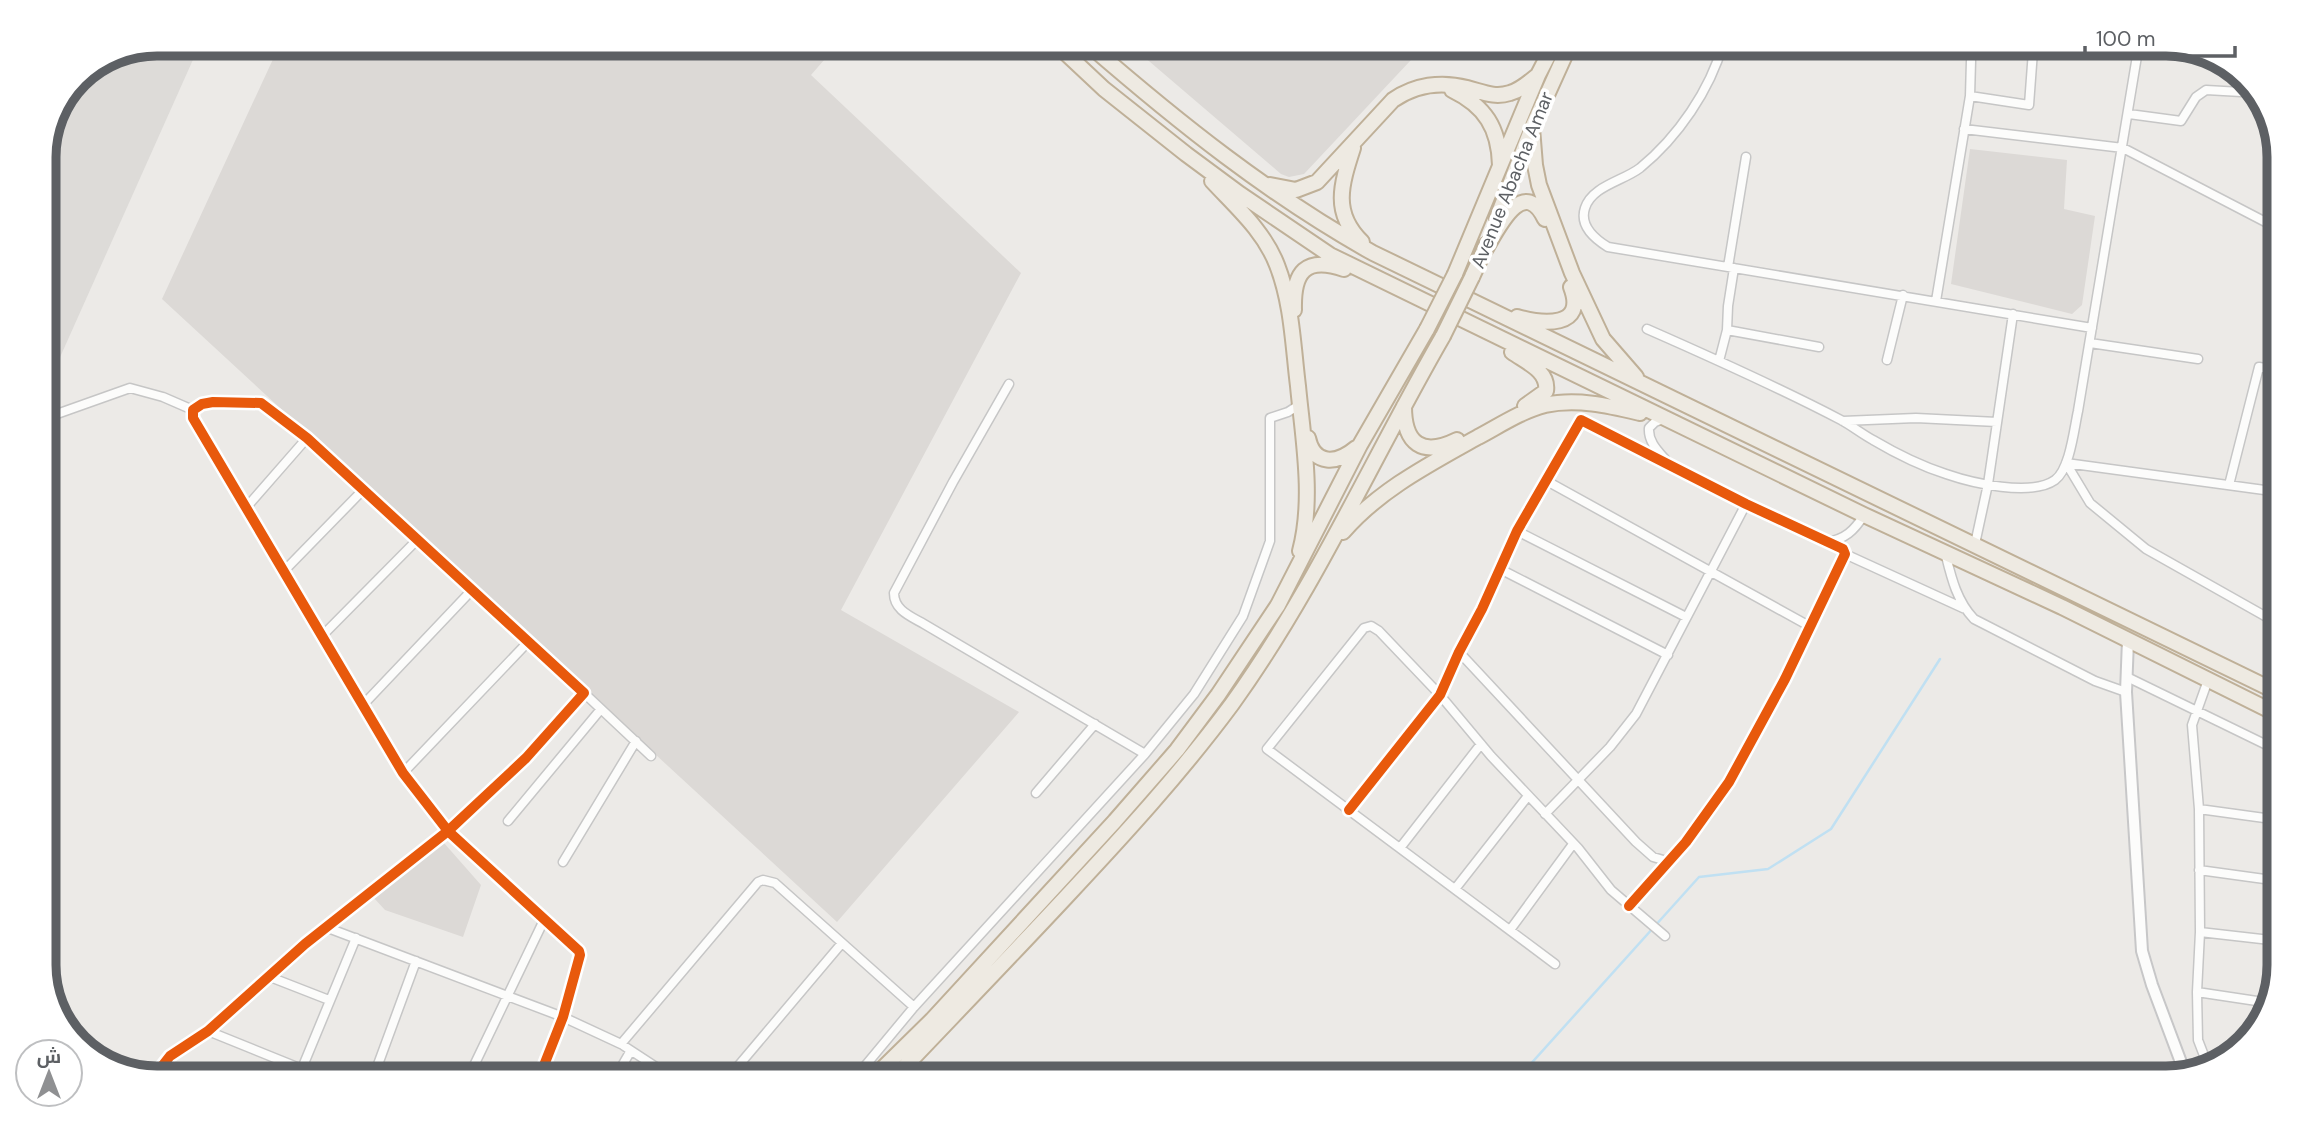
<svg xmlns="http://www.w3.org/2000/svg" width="2323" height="1122" viewBox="0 0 2323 1122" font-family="'DM Sans',Cairo,sans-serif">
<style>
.industrial{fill:#dddbd8}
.education{fill:#dcd9d6}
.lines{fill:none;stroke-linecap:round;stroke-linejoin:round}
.stream{stroke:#c0e0f2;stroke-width:2.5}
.street-casing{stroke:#c6c6c6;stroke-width:11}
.secondary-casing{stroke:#c7c7c8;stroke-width:14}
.highway-casing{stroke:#bfb098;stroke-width:18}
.street{stroke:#fcfcfb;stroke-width:8}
.secondary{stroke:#fcfcfb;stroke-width:10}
.highway{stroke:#eeeae2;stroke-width:14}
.highway-bridge-casing{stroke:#bfb098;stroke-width:18;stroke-linecap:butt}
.highway-bridge{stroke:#eeeae2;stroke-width:14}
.cycleway-casing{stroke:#fff;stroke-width:15}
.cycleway{stroke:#e8590c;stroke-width:10}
.labels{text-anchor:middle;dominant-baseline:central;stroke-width:7;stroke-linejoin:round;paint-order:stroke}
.street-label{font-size:19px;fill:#5d6064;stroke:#fff}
.rim{fill:none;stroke:#5d6064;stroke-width:9}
</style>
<rect width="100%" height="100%" fill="#eceae7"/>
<!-- industrial -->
<path class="industrial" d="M157 44H200L53 373 44 369V150L77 77Z"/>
<!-- education -->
<path class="education" d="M280 44H838L811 75 1021 273 841 610 1019 712 837 922 162 299Z
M1129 44H1426L1304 174 1289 177 1281 174Z
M1970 149 2067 160 2064 209 2095 216 2082 305 2072 314 1951 284Z
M444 843 481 885 463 937 385 910 373 897Z"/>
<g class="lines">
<!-- stream -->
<path class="stream" d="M1518 1078 1699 877 1768 869 1831 829 1940 659"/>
<!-- street casing -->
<g class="street-casing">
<path id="street" d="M1723 44C1710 90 1678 137 1640 168 1623 181 1592 186 1585 208 1579 226 1595 239 1608 247L2092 328
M1970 96 2029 105 2033 51 1975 44
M2129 114 2181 121 2196 97 2206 90 2259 93
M1964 129 2123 148 2279 229
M1728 267 1746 157
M1936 301 1970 96 1971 61
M1647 329C1713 358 1778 387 1841 420 1852 426 1862 434 1873 440 1895 453 1921 466 1946 474 1972 483 2031 497 2055 480 2070 469 2074 429 2078 411L2139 44
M1727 330 1728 306 1734 268
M2090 343 2198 359
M1887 360 1903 295
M1719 361 1727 330 1819 347
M1009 384 953 482 894 593C894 610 910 616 924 624L1145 754
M44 416 54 415 130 388 163 397 193 410
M1663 419 1655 422 1649 428C1648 441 1657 450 1665 459
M1843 421 1916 418 1997 422
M2066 463 2090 503 2146 549 2279 624
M2066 463 2279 492
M1545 480 1811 627
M2229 485 2259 367 2279 370
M245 509 307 438
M1517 531 1686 617
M1827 542C1845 539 1854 531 1864 515
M1975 544 1988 484 2013 314
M1945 552C1951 576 1956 600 1974 619L2095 681 2126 692
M1845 554 1963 608
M1500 569 1668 655
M284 571 363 490
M322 636 417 540
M1459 652 1636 842 1653 857 1670 862
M2127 677 2279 751
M584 693 651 756
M362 706 472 590
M403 773 528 642
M1036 793 1095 724
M2199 809 2279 820
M1349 810 1440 695 1459 652 1482 609 1517 531 1581 420 1746 504 1843 549 1845 554 1785 679 1729 782 1686 842 1629 906
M1545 814 1610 747 1636 714 1746 504
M508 821 601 709
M1400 848 1481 744
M563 862 636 741
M2199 870 2279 881
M1455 889 1528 796
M328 928 563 1017 621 1044 673 1078
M1510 930 1573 844
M2200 932 2279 941
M1555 964 1267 749 1364 628 1371 626 1379 631 1440 695 1491 756 1578 848 1611 890 1665 936
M270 977 329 1000
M2197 992 2270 1003
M2259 1001 2260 1024
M208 1031 302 1069
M621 1044 758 882 763 880 775 883 914 1007
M2208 1066 2198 1040 2197 992 2200 932 2199 809 2192 725 2208 680
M158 1078 159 1070 170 1056 208 1031 305 944 448 831 526 758 584 693 307 438 261 403 213 402 202 404 193 410V418L403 773 448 831 579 951 580 955 563 1017 539 1078
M298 1078 356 938
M373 1078 416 961
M468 1078 544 920
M615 1078 630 1052
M728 1078 842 943
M855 1078 914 1007 1145 754 1194 694 1243 616 1270 541V418L1288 412 1299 405"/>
</g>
<!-- secondary casing -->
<g class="secondary-casing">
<path id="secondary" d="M2128 640 2126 692 2142 951 2152 985 2185 1073"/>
</g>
<!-- highway casing -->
<g class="highway-casing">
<path id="highway" d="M1056 44 1104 89 1186 154 1240 194 1330 255 1864 515 2062 607 2279 715
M1088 44C1178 122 1269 195 1373 253L2279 693
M1452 90C1485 106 1499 128 1500 165
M1532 128 1535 165 1539 185 1572 273 1603 339 1636 377
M1353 148C1341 185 1332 213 1362 242
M1212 181C1236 207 1264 231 1277 265 1292 303 1293 346 1298 386 1303 439 1314 499 1300 551
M1270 185 1296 190 1317 182 1393 100C1415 85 1441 81 1467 88 1483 92 1494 98 1510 93 1521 90 1529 82 1538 75
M1497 218 1532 128 1570 44
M1485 250C1497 230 1523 174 1545 219
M1455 274 1538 75 1554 44
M1472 277 1487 244
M1294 310C1293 272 1305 256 1344 269
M1517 317C1542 324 1587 329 1571 287
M1512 352C1526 362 1549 371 1546 391L1525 406
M1404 406C1404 444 1422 457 1457 440
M1308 438C1314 466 1337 464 1356 448
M1343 532C1379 490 1430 464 1478 437 1499 426 1521 411 1545 405 1577 398 1610 406 1640 413
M873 1078 932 1020 1115 821 1177 750 1218 695 1278 605 1360 445 1427 329
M894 1078C951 1018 1009 958 1066 897 1124 835 1181 773 1232 704 1315 589 1372 459 1443 336"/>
</g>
<!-- street -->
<use href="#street" class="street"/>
<!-- secondary -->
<use href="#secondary" class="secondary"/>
<!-- highway -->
<use href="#highway" class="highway"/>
<!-- highway-bridge casing -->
<g class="highway-bridge-casing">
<path id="highway-bridge" d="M1427 329 1455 274
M1443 336 1472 277"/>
</g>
<!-- highway-bridge -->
<use href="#highway-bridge" class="highway-bridge"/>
<!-- cycleway casing -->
<g class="cycleway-casing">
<path id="cycleway" d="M1349 810 1440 695 1459 652 1482 609 1517 531 1581 420 1746 504 1843 549 1845 554 1785 679 1729 782 1686 842 1629 906
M158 1078 159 1070 170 1056 208 1031 305 944 448 831 526 758 584 693 307 438 261 403 213 402 202 404 193 410V418L403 773 448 831 579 951 580 955 563 1017 539 1078"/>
</g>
<!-- cycleway -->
<use href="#cycleway" class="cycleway"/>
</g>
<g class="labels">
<!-- street labels -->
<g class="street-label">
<text transform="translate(1512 180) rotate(-68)">Avenue Abacha Amar</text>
</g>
</g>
<!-- crop -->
<path d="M0 0H2323V1122H0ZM157 56H2166A101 101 0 0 1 2267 157V965A101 101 0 0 1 2166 1066H157A101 101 0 0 1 56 965V157A101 101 0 0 1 157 56Z" fill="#fff" fill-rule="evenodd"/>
<path class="rim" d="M157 56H2166A101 101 0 0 1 2267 157V965A101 101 0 0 1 2166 1066H157A101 101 0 0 1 56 965V157A101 101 0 0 1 157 56Z"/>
<!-- north arrow -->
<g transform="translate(49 1073)"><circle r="33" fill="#ffffff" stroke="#bebfc1" stroke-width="2"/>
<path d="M0-5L12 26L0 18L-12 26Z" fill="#8f9092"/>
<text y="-10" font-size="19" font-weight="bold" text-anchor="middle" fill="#5d6064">ش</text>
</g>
<!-- scale -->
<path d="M2085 46v10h150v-10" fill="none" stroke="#5d6064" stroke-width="3.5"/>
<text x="2096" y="46" font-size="21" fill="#5d6064" stroke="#ffffff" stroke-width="5" paint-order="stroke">100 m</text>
</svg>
